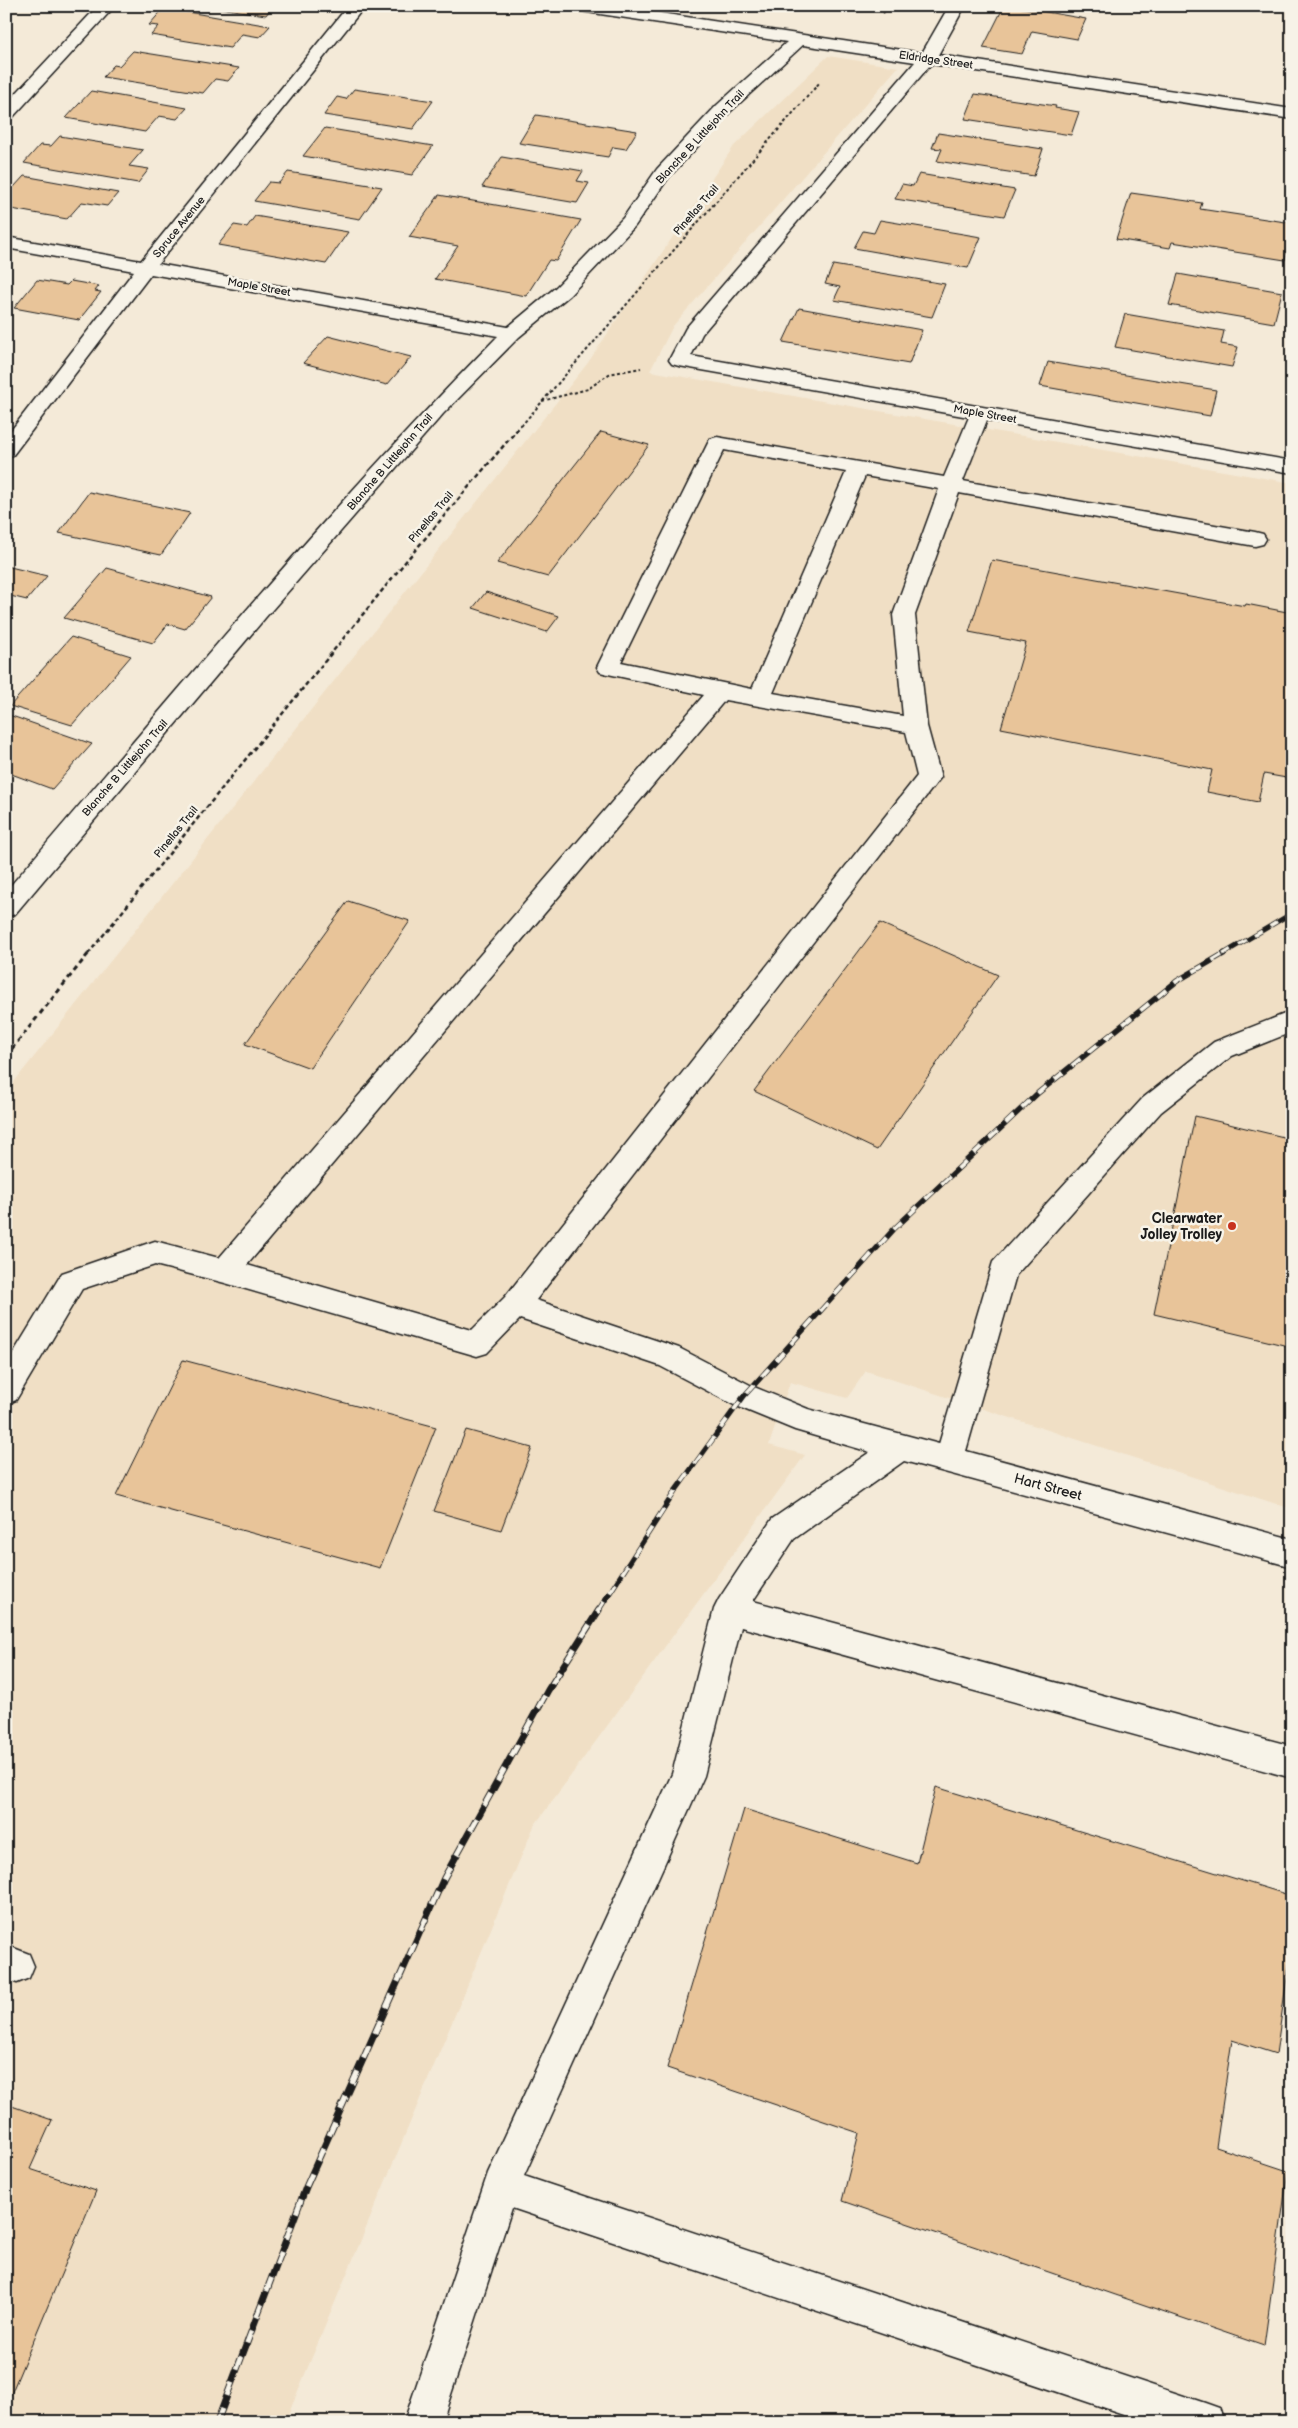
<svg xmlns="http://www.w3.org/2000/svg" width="1298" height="2428" viewBox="0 0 1298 2428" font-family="'Balsamiq Sans',sans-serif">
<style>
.built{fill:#f0dfc5}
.building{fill:#e8c499;stroke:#1c1c1c}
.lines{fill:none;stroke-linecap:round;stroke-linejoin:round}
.minor-casing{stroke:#1c1c1c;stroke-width:3}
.path-far2{stroke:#1c1c1c;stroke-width:2;stroke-dasharray:3 2.5;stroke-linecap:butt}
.path-far1{stroke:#1c1c1c;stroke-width:2.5;stroke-dasharray:4.5 3;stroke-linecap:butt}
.path{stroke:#1c1c1c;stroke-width:3;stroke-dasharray:5 4;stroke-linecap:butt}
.minor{fill:#f7f3e8;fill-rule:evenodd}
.rail-far2-casing{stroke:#1c1c1c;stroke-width:4.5}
.rail-far1-casing{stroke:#1c1c1c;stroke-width:5.5}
.rail-casing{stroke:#1c1c1c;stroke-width:7}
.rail-far2{stroke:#f7f3e8;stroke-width:3;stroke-dasharray:9;stroke-linecap:butt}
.rail-far1{stroke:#f7f3e8;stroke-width:4;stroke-dasharray:11;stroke-linecap:butt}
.rail{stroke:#f7f3e8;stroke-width:5;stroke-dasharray:14;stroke-linecap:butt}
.poi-dot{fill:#c8321e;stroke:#f7f3e8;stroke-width:2}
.labels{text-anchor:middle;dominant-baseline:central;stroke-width:5;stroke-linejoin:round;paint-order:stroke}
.far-street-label{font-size:11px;fill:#1c1c1c;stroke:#f7f3e8}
.poi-label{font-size:14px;font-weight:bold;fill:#1c1c1c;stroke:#f7f3e8;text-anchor:end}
.street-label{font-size:14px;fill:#1c1c1c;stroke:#f7f3e8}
</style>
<rect width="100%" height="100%" fill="#f4ead8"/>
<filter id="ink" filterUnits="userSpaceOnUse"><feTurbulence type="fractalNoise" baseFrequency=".02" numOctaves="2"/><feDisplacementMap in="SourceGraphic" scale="10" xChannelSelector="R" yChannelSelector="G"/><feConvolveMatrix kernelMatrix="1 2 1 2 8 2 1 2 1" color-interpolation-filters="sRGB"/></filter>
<g filter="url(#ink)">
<!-- built -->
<path class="built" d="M828 56 898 67 673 326 650 371 1292 483V1509L866 1371 847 1398 790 1382 769 1445 805 1455 534 1826 285 2422H6V1092L587 364 734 146Z"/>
<!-- building -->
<path class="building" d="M206 6H273L266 15Z
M728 6H773L770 12Z
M1004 6H1012L1086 19 1077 39 1032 31 1022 54 983 48Z
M164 8 270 26 260 37 242 34 230 48 151 35 159 26 149 25Z
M133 51 239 68 228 81 215 79 203 93 103 77 114 65 119 66Z
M354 89 433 101 413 129 324 115 337 97 346 99Z
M91 91 187 108 177 119 159 116 145 132 66 118Z
M975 94 1056 106 1055 108 1079 112 1071 135 965 119Z
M536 115 637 131 626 149 613 147 608 157 519 143Z
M325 128 433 146 412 175 303 156Z
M938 133 1043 149 1034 176 937 161 942 149 932 148Z
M60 136 143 150 129 166 149 169 138 183 24 163 40 145 51 146Z
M502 157 583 171 577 181 589 183 577 203 482 187Z
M288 172 382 187 360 219 254 201 269 182 279 183Z
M919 174 1015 190 1004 216 895 199 902 184 913 186Z
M24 176 118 193 107 206 82 202 67 219 6 208V186L14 187Z
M1131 193 1202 203 1200 209 1292 223 1285 260 1172 242 1170 248 1116 239Z
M439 195 581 220 556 261 549 260 526 296 435 279 458 246 409 237Z
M255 216 348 232 326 264 218 245 234 225 247 227Z
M880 220 981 237 968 268 854 248 863 231 874 233Z
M833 265 945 284 932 317 834 300 840 287 825 284Z
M1178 274 1282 292 1274 323 1169 305Z
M37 280 67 285 71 281 99 286 95 291 101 292 79 320 14 308Z
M799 308 922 330 909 364 783 342Z
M1125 314 1224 331 1221 344 1238 347 1232 367 1115 347Z
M328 336 411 357 387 385 303 363Z
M1048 362 1216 390 1210 416 1040 386Z
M601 432 649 445 548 577 497 563Z
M89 492 190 513 161 555 59 533Z
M992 560 1245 606 1246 604 1292 613V779L1264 774 1258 802 1207 792 1212 770 1001 728 1026 643 969 632Z
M6 566 47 576 27 600 6 595Z
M107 568 211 597 185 629 168 624 153 643 64 618Z
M486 592 559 616 547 632 473 608Z
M71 637 131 656 72 725 10 706Z
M6 714 92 744 52 789 6 772Z
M348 901 410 921 310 1068 245 1044Z
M880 923 998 975 877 1150 754 1091Z
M1195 1116 1292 1139V1347L1154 1314Z
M183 1360 436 1427 380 1568 116 1496Z
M466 1430 532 1448 501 1530 434 1511Z
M936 1787 1292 1896V1943L1276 2054 1232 2040 1216 2147 1288 2171 1264 2346 842 2201 859 2133 667 2068 744 1809 917 1863Z
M6 2104 52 2120 30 2169 96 2191 6 2406Z"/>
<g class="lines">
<!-- minor casing -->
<g class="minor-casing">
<path id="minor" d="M98 6H115L12 118 6 119V104Z
M348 6H365L158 264 508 327 556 287 623 218 657 169 717 105 787 42 580 11 572 6H614L922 53 949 6H965L938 55 1292 109V119L931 64 702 334 691 356 1292 461V473L987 420 963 481 1255 532 1263 534 1266 539 1263 544 1255 546 959 493 915 615 927 726 941 777 536 1300 679 1348 754 1387 808 1409 939 1444 993 1262 1143 1098 1214 1042 1292 1011V1032L1232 1056 1161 1112 1016 1275 966 1451 1292 1539V1567L904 1461 794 1539 753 1601 1292 1746V1778L741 1627 704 1776 524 2176 1205 2403 1219 2408 1224 2422H1147L512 2208 442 2422H404L488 2173 672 1774 714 1609 719 1599 772 1519 870 1452 795 1430 734 1405 660 1366 520 1319 487 1353 477 1356 225 1283 155 1265 82 1289 16 1400 6 1404V1365L62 1273 155 1241 219 1258 704 695 608 674 600 672 597 667 710 439 717 437 944 477 969 417 679 366 672 364 669 360 686 328 915 62 803 45 729 113 669 177 635 226 570 295 519 337 443 414 265 618 15 914 6 917V891C167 704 324 512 498 336L151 274 13 455 6 457V437L134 271 6 248V237L141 261ZM724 450 846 472 752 689 621 662ZM865 476 939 489 893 615 903 716 773 693ZM725 700 906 732 917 776 505 1297 472 1330 247 1265Z
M6 1945 29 1954 34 1966 29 1978 17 1983 6 1979Z"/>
</g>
<!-- path-far2 -->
<path class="path-far2" d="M883 13 889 6
M542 401 588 389 609 374 641 368
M521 426 820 82"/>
<!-- path-far1 -->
<path class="path-far1" d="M88 954 406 561 522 424"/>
<!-- path -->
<path class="path" d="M6 1056 89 953"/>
<!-- minor -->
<use href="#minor" class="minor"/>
<!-- rail-far2 casing -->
<g class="rail-far2-casing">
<path id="rail-far2" d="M1223 954 1292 913"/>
</g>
<!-- rail-far1 casing -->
<g class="rail-far1-casing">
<path id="rail-far1" d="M598 1611 676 1490 744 1396 895 1228 1038 1093 1177 981 1225 953"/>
</g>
<!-- rail casing -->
<g class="rail-casing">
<path id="rail" d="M217 2422 306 2187 444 1878 548 1690 599 1610"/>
</g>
<!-- rail-far2 -->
<use href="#rail-far2" class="rail-far2"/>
<!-- rail-far1 -->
<use href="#rail-far1" class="rail-far1"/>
<!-- rail -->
<use href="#rail" class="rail"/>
</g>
</g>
<!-- markers -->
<circle class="poi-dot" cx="1232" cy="1226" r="5"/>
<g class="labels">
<!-- far-street labels -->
<g class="far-street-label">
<text transform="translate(936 60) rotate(8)">Eldridge Street</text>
<text transform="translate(700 137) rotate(-47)">Blanche B Littlejohn Trail</text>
<text transform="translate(696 210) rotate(-49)">Pinellas Trail</text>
<text transform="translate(179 227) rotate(-51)">Spruce Avenue</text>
<text transform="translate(259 287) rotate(10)">Maple Street</text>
<text transform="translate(985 414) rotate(10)">Maple Street</text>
<text transform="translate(390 462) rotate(-49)">Blanche B Littlejohn Trail</text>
<text transform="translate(431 517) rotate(-50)">Pinellas Trail</text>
<text transform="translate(125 768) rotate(-49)">Blanche B Littlejohn Trail</text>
<text transform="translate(176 832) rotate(-51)">Pinellas Trail</text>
</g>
<!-- poi labels -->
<g class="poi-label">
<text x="1222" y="1218">Clearwater<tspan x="1222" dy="16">Jolley Trolley</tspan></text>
</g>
<!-- street labels -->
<g class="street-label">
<text transform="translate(1048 1487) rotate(15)">Hart Street</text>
</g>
</g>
<!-- margin -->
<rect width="1298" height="2428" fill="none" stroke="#f7f3e8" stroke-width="25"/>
<rect x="12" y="12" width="1273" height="2403" fill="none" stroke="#1c1c1c" stroke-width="2" filter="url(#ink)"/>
</svg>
